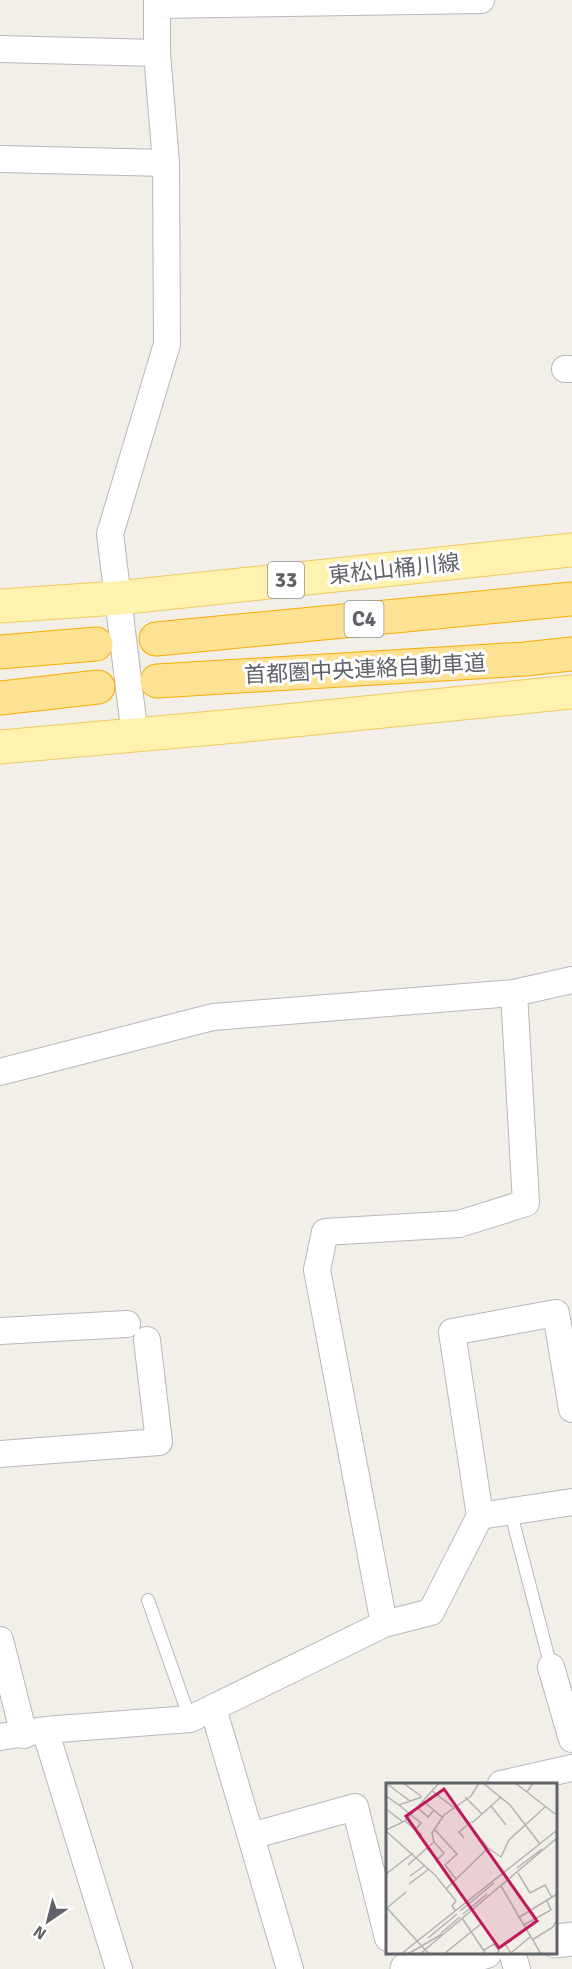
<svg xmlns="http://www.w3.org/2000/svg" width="572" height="1969" viewBox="0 0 572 1969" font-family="Signika,'Noto Sans JP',sans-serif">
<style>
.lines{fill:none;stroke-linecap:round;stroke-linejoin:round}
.lane-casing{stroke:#b5b8bc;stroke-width:14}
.street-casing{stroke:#b5b8bc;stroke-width:28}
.secondary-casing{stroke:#b6babf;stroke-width:35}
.primary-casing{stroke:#f2c960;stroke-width:35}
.highway-casing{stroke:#f9ab00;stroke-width:35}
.lane{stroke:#fff;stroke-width:12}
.street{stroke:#fff;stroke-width:26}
.secondary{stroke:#fff;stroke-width:33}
.primary{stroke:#fff2af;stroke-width:33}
.highway{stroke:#fde293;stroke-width:33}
.labels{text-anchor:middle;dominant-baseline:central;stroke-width:6;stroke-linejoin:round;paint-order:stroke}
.shield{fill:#fff;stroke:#8f9295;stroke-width:1.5}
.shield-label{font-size:21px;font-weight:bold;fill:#5f6368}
.street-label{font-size:22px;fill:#5f6368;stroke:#fff}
.inset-road{fill:none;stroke:#b3b3b1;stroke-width:1.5}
.view{fill:#c2185b;fill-opacity:0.15;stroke:#c2185b;stroke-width:3}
.inset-edge{fill:none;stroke:#5f6368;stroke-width:3}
</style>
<rect width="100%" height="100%" fill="#f1efe8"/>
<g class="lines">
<!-- lane casing -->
<g class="lane-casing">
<path id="lane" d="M510 1510 551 1667
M148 1600 190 1719"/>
</g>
<!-- street casing -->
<g class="street-casing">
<path id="street" d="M157 5 481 0
M0 49 157 53
M0 159 166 163
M565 369H572
M135 736 110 534 167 344 166 163 157 53V0
M0 1072 213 1017 514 993 572 980
M0 1331 127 1324
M0 1454 159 1442 147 1340
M480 1516 572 1502
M384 1624 317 1270 325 1232 459 1224 526 1203 514 993
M0 1640 24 1735
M551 1667 572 1739
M213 1708 290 1969
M45 1730 119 1969
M0 1737 45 1730 190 1719 384 1624 431 1612 480 1516 452 1332 556 1313 572 1409
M501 1784 572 1768
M251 1836 355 1807 388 1938
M512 1952 517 1969"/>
</g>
<!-- secondary casing -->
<g class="secondary-casing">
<path id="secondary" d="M556 1941 572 1939
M407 1969 485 1952"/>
</g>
<!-- primary casing -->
<g class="primary-casing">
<path id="primary" d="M0 606 117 598 572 550
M0 747 235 726 572 692"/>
</g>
<!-- highway casing -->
<g class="highway-casing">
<path id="highway" d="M156 639 572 599
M0 652 96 644
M157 681 525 659 572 654
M0 698 98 687"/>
</g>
<!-- lane -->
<use href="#lane" class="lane"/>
<!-- street -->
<use href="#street" class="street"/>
<!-- secondary -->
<use href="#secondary" class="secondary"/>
<!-- primary -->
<use href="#primary" class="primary"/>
<!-- highway -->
<use href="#highway" class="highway"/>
</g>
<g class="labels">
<!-- shield labels -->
<g class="shield">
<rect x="268" y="562" width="36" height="36" rx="4.5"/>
<rect x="344.5" y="601" width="39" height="36" rx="4.5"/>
</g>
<g class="shield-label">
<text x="286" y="580">33</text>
<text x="364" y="619">C4</text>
</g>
<!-- street labels -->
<g class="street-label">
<text transform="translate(394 569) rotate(-6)">東松山桶川線</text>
<text transform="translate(365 669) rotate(-3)">首都圏中央連絡自動車道</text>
</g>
</g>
<!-- overview -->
<g transform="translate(386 1783)">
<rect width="171" height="171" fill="#f1efe8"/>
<path class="inset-road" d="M0 0 24 18M17 0 35 13M97 0 124 22 154 61M129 0 141 9 147 0M46 8 67 24M141 9 169 31M0 13 13 22 36 14M79 14 96 31M37 18 56 34M13 22 35 40 29 47M105 23 120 42M32 25 42 34 48 27M0 26 17 39M19 38 36 52M86 40 115 14M0 47 19 38 53 0M49 47 71 71 59 82 70 96M0 48 49 92 70 118 66 123 70 128M78 55 73 49 85 39M48 59 41 65 52 76 58 70 48 59 46 50 58 32 85 13 93 0M102 65 115 74 123 57 159 24M22 82 41 65M131 85 156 66M132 90 144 110 159 102 166 115M0 91 27 70M24 93 39 82M23 101 43 86M115 103 155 171M60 106 102 65 68 23M0 124 43 171M1 125 20 109M74 128 108 100M77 131 101 111M76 135 100 171M132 135 171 111M138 142 165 127 161 118M140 145 119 161 125 170 144 154M55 150 74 134M42 155 71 131M146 157 167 144 171 137M98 167 108 161 113 168 110 171M15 171 170 48M22 171 56 151M34 171 171 55M58 171 96 140"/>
<path class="view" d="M58 6 151 138 113 165 20 33Z"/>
<rect width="171" height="171" class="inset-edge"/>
</g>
<!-- north arrow -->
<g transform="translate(48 1921) rotate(215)" stroke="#ffffff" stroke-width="4.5" paint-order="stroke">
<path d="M0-4.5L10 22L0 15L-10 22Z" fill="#5f6368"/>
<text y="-9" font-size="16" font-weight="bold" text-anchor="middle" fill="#5f6368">N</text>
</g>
</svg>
